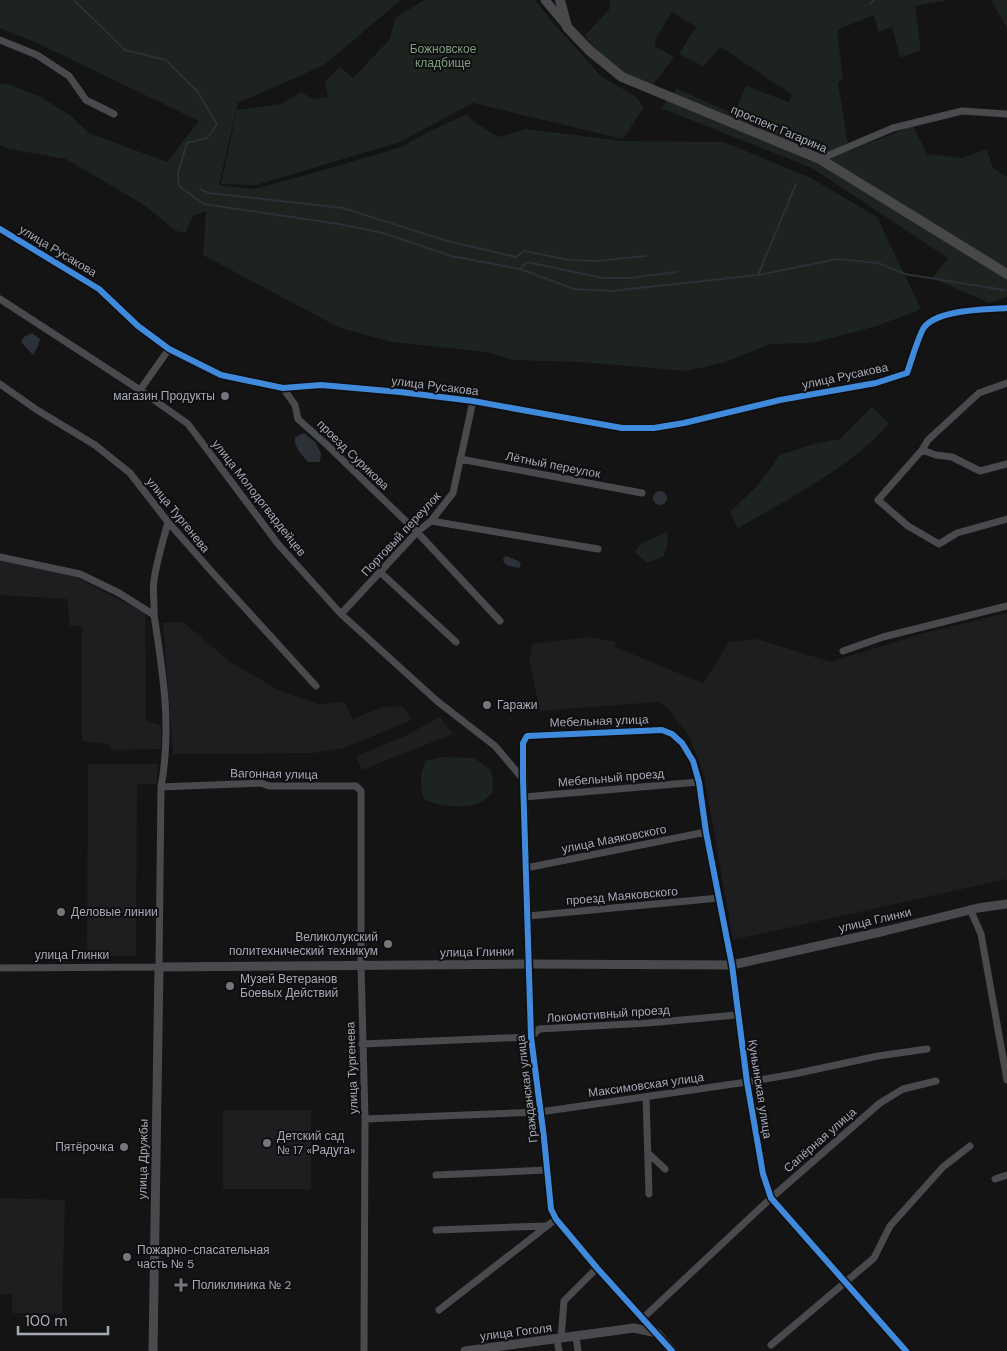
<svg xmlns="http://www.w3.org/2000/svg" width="1007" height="1351" viewBox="0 0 1007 1351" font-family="'DM Sans',sans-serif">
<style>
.built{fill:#1e1e20}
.green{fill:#1d231e}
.water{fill:#2b3137}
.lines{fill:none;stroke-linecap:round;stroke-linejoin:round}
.stream{stroke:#2b3137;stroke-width:2}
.minor{stroke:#494a4d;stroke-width:7}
.tertiary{stroke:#494a4d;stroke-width:9}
.secondary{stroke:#48484b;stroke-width:10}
.cycleway-casing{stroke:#0f0e10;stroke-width:9}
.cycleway{stroke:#408adc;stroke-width:6}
.poi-dot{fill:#73767d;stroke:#0f0e10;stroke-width:2}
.labels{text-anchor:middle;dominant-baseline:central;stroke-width:4;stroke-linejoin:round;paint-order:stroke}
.park-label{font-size:12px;fill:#7e9f81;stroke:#0f0e10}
.street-label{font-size:12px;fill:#a6aab5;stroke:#0f0e10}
.poi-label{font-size:12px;fill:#a6aab5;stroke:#0f0e10;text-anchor:start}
</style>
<rect width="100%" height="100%" fill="#141414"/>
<!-- built -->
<path class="built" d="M0 560 74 576 145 613 146 721 161 725V749L111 750 110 744 82 741V626H70L67 599 0 595Z
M1007 613V879L733 940 704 776 690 738 666 706 657 702 540 711 529 660 532 644 591 637 615 642V647L703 683 729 642 757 639 831 662 924 633Z
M183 622 229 661 278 690 318 704 344 702 353 719 383 707 402 706 412 720 344 748 313 753 173 754 163 623Z
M440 717 453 734 362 770 356 756 403 737Z
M88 764H157V784H137L136 956H87Z
M223 1110H311V1189H223Z
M0 1198 65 1200 62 1314 12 1313V1294H0Z"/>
<!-- green -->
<path class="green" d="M0 0H401L324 65 238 103 219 185 254 189 320 171 401 147 430 131 467 114 473 121 498 137 526 129 623 141 724 142 809 177 877 217 921 309 877 326 812 343 770 344 726 362 687 371 580 362 512 360 486 352 392 342 340 328 203 255 206 211 193 216 185 233 176 231 141 203 66 159 9 149 0 145V84L4 83 39 96 71 116 89 133 167 162 199 121 35 42 0 28Z
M424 0H535L555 25 601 76 635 96 644 107 623 139 473 103 400 142 256 185 221 184 237 110 281 104 301 92 312 99 328 97 325 81 340 67 353 78 390 39 395 18Z
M610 0H950L915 6 921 50 900 58 892 27 878 32 874 15 837 30 843 79 838 83 849 151 913 126 927 154 962 158 987 149 993 168 1007 177V297L989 303 932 278 948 258 812 168 661 108 677 89 734 114 746 86 789 102 792 95 721 47 703 66 679 54 696 27 672 12 655 40V46L674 57 652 86C622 73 602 64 585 35L609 10Z
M991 0H1007V28Z
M872 407 889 423C855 465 785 501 738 528L730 512 758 485 780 455 817 443 840 439Z
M667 532 668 542 664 556 647 563 635 552 640 544Z
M442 757 474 758 491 770 493 782 492 793C488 796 484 801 479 803 462 809 440 807 424 799 420 782 419 777 426 761Z"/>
<!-- water -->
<path class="water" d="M32 333 40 339 38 346 33 355 21 342 24 337Z
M304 433 315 442 321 453 320 462H308C301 454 294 448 295 437Z
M653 498a7 7 0 1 1 14 0a7 7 0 1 1-14 0Z
M506 556 519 561 521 565 519 568 509 566 504 563 503 559Z"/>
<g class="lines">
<!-- stream -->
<path class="stream" d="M74 0 125 50 166 60 198 92 217 125 207 138 187 143 178 173 179 186 204 204 339 224 383 233 451 256 520 269 574 289 611 291 758 275 837 259 878 263 905 274 1004 290
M870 4 874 0
M200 189 209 193 343 208 447 241 516 257 524 251 569 260 597 261 646 256
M520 269 527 262 603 278H630L677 272
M758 275 796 184"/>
<!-- minor -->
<path class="minor" d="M0 40 37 55 69 76 86 100 114 114
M820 159 893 128 962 111 1007 114
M0 229 99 289 138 326 169 349 221 375 283 388 321 385 400 392 473 401 622 428H654L684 423 780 400 876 383 907 373C912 359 916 343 923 329 935 309 985 310 1007 308
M0 299 140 390 188 424 278 544 341 614 437 701 495 746 523 779
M1007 383 979 393 928 440 922 450 878 500 908 526 939 544 957 533 1007 519
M0 384 37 410 95 445 130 473 168 522 212 572 316 686
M283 388 295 405 298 419 326 444 417 532 500 621
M140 390 169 349
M922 450 936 455 952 457 980 471 1007 464
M460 459 642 493
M431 521 598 549
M0 557 80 574 119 593 154 615C163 673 172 728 161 787L159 967 0 968
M380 572 456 642
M341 614 417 532 431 521 453 493 473 401
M154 615C155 603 152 592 154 580 157 560 163 541 168 522
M843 651 883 637 1007 606
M161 787 261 783 269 786H356L361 791V966L365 1119 364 1351
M524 797 699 782
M526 868 706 832
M970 909 981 934 1007 1080
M528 916 719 898
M362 1044 531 1037 539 1029 648 1023 737 1015
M646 1097 649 1194
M365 1119 540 1112 747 1082 794 1074 878 1056 927 1049
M649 1154 665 1169
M436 1175 547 1170
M995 1179 1007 1175
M436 1230 545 1226
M439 1310 556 1219
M642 1319 771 1198 880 1103 903 1089 936 1081
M656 1333 597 1268 556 1219 551 1209 544 1138 531 1037 523 743 527 736 534 735 662 730 672 734 682 743 693 761 699 782 706 832 732 965 747 1082 763 1174 771 1198 906 1351
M576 1337 578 1351
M561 1339 564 1301 597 1268
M557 1340 559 1351
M771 1345 874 1258 890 1226 943 1167 970 1146"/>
<!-- tertiary -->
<path class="tertiary" d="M545 0 567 26
M153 1351 159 967 529 964 732 965 885 931 978 908 1007 904
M465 1351 634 1328 657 1333 672 1351"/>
<!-- secondary -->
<path class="secondary" d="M560 0 567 27 590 51 622 77 820 159 1007 274"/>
<!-- cycleway casing -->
<g class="cycleway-casing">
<path id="cycleway" d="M0 229 99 289 138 326 169 349 221 375 283 388 321 385 400 392 473 401 622 428H654L684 423 780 400 876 383 907 373C912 359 916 343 923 329 935 309 985 310 1007 308
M672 1351 597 1268 556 1219 551 1209 544 1138 531 1037 523 779V743L527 736 662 730 672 734 682 743 693 761 699 782 706 832 732 965 747 1082 763 1174 771 1198 906 1351"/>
</g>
<!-- cycleway -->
<use href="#cycleway" class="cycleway"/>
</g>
<!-- markers -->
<g class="poi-dot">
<circle cx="225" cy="396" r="5"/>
<circle cx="487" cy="705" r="5"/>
<circle cx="61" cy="912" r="5"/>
<circle cx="388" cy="944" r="5"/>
<circle cx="230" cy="986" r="5"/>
<circle cx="267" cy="1143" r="5"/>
<circle cx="124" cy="1147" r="5"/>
<circle cx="127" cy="1257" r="5"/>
<path d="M178.5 1277.5h5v5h5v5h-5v5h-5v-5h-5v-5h5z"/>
</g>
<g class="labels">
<!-- park labels -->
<g class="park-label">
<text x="443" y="49">Божновское<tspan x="443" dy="14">кладбище</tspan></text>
</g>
<!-- street labels -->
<g class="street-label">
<text transform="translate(779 129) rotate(23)">проспект Гагарина</text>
<text transform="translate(58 251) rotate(31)">улица Русакова</text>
<text transform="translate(845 376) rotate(-12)">улица Русакова</text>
<text transform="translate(435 386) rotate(7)">улица Русакова</text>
<text transform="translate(353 455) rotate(44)">проезд Сурикова</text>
<text transform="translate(553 465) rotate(11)">Лётный переулок</text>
<text transform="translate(259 498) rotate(52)">улица Молодогвардейцев</text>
<text transform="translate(178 515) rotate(51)">улица Тургенева</text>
<text transform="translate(401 534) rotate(-47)">Портовый переулок</text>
<text transform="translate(599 721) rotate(-2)">Мебельная улица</text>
<text transform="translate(274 774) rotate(1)">Вагонная улица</text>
<text transform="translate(611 778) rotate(-5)">Мебельный проезд</text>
<text transform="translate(614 839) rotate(-11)">улица Маяковского</text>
<text transform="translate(622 896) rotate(-5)">проезд Маяковского</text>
<text transform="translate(875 920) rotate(-13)">улица Глинки</text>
<text transform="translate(477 952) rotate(-1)">улица Глинки</text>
<text x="72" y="955">улица Глинки</text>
<text transform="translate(608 1014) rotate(-4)">Локомотивный проезд</text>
<text transform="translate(352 1068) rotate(-92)">улица Тургенева</text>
<text transform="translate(646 1085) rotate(-8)">Максимовская улица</text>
<text transform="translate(527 1089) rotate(-97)">Гражданская улица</text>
<text transform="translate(760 1089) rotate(81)">Куньинская улица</text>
<text transform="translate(820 1140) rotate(-41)">Сапёрная улица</text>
<text transform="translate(143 1159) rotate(-89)">улица Дружбы</text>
<text transform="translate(516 1332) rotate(-7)">улица Гоголя</text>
</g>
<!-- poi labels -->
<g class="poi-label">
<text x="215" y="396" text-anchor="end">магазин Продукты</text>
<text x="497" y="705">Гаражи</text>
<text x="71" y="912">Деловые линии</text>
<text x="378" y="937" text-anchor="end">Великолукский<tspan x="378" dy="14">политехнический техникум</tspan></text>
<text x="240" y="979">Музей Ветеранов<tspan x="240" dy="14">Боевых Действий</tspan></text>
<text x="277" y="1136">Детский сад<tspan x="277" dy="14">№ 17 «Радуга»</tspan></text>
<text x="114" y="1147" text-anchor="end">Пятёрочка</text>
<text x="137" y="1250">Пожарно-спасательная<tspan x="137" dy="14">часть № 5</tspan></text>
<text x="192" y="1285">Поликлиника № 2</text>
</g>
</g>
<!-- scale -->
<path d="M18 1326v8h90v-8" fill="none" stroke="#a6aab5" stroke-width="2.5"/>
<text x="25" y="1326" font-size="15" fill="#a6aab5" stroke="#0f0e10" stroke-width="4" paint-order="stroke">100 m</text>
</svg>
